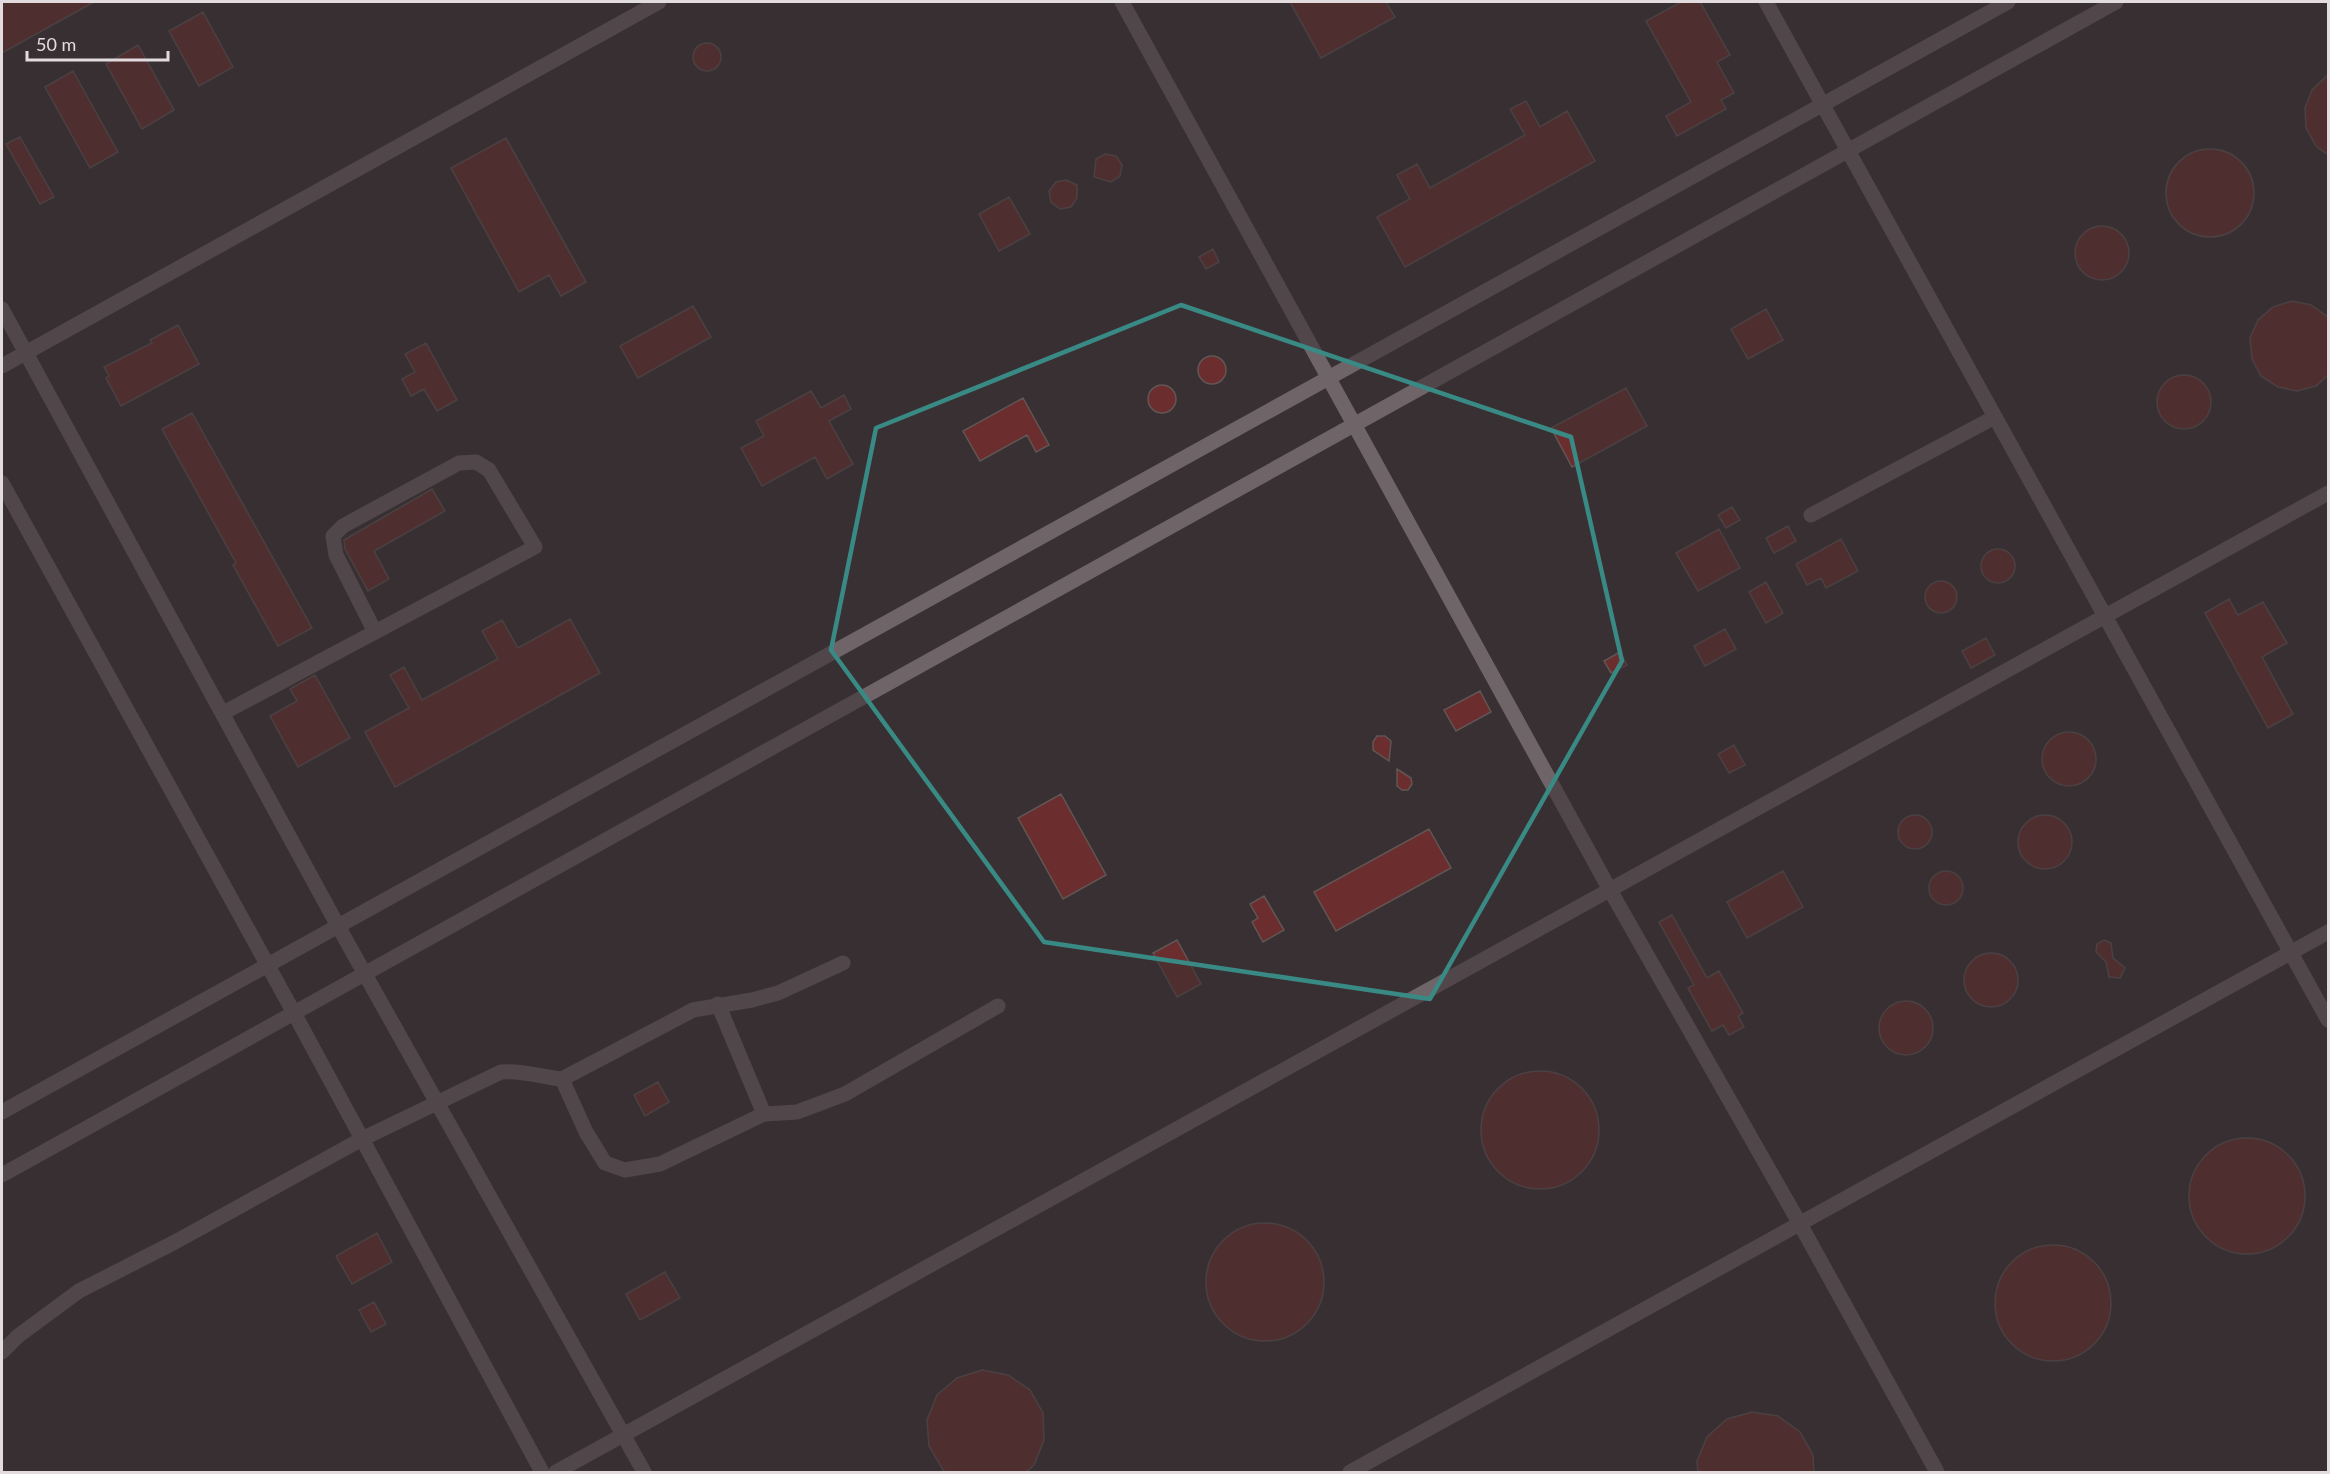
<svg xmlns="http://www.w3.org/2000/svg" width="2330" height="1474" viewBox="0 0 2330 1474" font-family="Lato,sans-serif">
<style>
.building{fill:#6c2d2e;stroke:#615655;stroke-width:1.5}
.lines{fill:none;stroke-linecap:round;stroke-linejoin:round}
.minor{stroke:#6f6468;stroke-width:15}
.marked{fill:none;stroke:#398a84;stroke-width:4.5;stroke-linejoin:round}
</style>
<rect width="100%" height="100%" fill="#393033"/>
<!-- building -->
<path class="building" d="M2 2H94L2 53Z
M1290 2H1386L1395 17 1321 58Z
M1681 2H1700L1730 55 1717 62 1734 93 1721 100 1726 109 1677 136 1666 116 1691 102 1646 21Z
M203 12 233 67 199 86 169 31Z
M693 57a14 14 0 1 1 28 0a14 14 0 1 1-28 0Z
M138 45 174 110 142 129 106 64Z
M73 71 118 152 90 168 45 87Z
M2328 75V155L2316 146 2306 128 2305 108 2312 90Z
M1526 101 1540 127 1567 111 1595 161 1405 267 1377 217 1410 199 1397 175 1417 164 1430 188 1525 135 1510 109Z
M20 137 54 197 40 204 6 144Z
M506 138 586 282 561 296 549 275 519 292 451 168Z
M2166 193a44 44 0 1 1 88 0a44 44 0 1 1-88 0Z
M1105 154 1116 156 1122 165 1120 176 1111 182 1094 177 1096 159Z
M1066 180 1077 185V198L1071 207 1060 209 1051 202 1049 191 1056 182Z
M1009 197 1030 234 999 251 979 214Z
M2075 253a27 27 0 1 1 54 0a27 27 0 1 1-54 0Z
M1213 249 1219 262 1206 269 1199 257Z
M2292 301 2311 305 2328 317V375L2316 386 2297 391 2278 387 2261 376 2252 359 2250 338 2258 320 2273 307Z
M693 306 711 337 638 378 620 346Z
M1766 309 1783 340 1748 359 1731 329Z
M178 325 199 364 121 406 106 378 109 376 104 367 152 343 150 340Z
M426 343 457 400 437 411 424 389 411 396 402 379 415 372 405 354Z
M1198 370a14 14 0 1 1 28 0a14 14 0 1 1-28 0Z
M2157 402a27 27 0 1 1 54 0a27 27 0 1 1-54 0Z
M1148 399a14 14 0 1 1 28 0a14 14 0 1 1-28 0Z
M1626 388 1647 426 1572 467 1551 428Z
M811 391 821 408 844 395 851 409 829 421 853 464 827 479 815 457 762 486 741 448 764 436 756 421Z
M1023 398 1049 445 1036 452 1027 435 980 461 963 431Z
M192 413 312 628 278 646 233 565 236 563 162 429Z
M432 489 445 511 374 551 389 579 368 591 345 549 344 540Z
M1732 507 1740 520 1726 528 1718 515Z
M1788 526 1796 541 1774 553 1766 538Z
M1719 529 1740 568 1698 591 1676 553Z
M1841 539 1858 571 1826 588 1821 578 1807 585 1796 564Z
M1981 566a17 17 0 1 1 34 0a17 17 0 1 1-34 0Z
M1925 597a16 16 0 1 1 32 0a16 16 0 1 1-32 0Z
M1766 582 1783 613 1766 623 1749 592Z
M2229 599 2238 615 2263 602 2287 643 2262 657 2293 714 2268 728 2205 613Z
M570 619 600 673 395 787 365 732 409 708 390 675 404 667 422 700 498 659 482 631 502 620 518 648Z
M1725 629 1736 649 1705 666 1694 646Z
M1986 638 1995 655 1971 668 1962 651Z
M1620 652 1627 665 1611 673 1604 661Z
M315 675 350 738 298 767 270 716 297 701 290 689Z
M1480 691 1491 712 1456 731 1444 710Z
M2042 759a27 27 0 1 1 54 0a27 27 0 1 1-54 0Z
M1377 736H1385L1391 741 1389 761 1373 750V742Z
M1734 745 1745 765 1729 773 1718 754Z
M1397 769 1411 778 1412 784 1408 790H1402L1397 786Z
M1061 794 1106 875 1063 899 1018 818Z
M1898 832a17 17 0 1 1 34 0a17 17 0 1 1-34 0Z
M2018 842a27 27 0 1 1 54 0a27 27 0 1 1-54 0Z
M1429 829 1451 868 1336 931 1314 892Z
M1783 871 1803 907 1747 938 1727 902Z
M1929 888a17 17 0 1 1 34 0a17 17 0 1 1-34 0Z
M1264 896 1284 930 1263 942 1252 922 1258 918 1250 904Z
M1672 915 1707 978 1719 971 1743 1013 1738 1016 1744 1027 1729 1035 1723 1025 1712 1031 1688 988 1694 985 1659 922Z
M1177 940 1201 984 1177 997 1153 953Z
M2104 940 2111 943 2113 958 2125 968 2120 978 2109 977 2106 962 2096 952 2097 944Z
M1964 980a27 27 0 1 1 54 0a27 27 0 1 1-54 0Z
M1879 1028a27 27 0 1 1 54 0a27 27 0 1 1-54 0Z
M1481 1130a59 59 0 1 1 118 0a59 59 0 1 1-118 0Z
M658 1082 669 1102 645 1116 634 1095Z
M2189 1196a58 58 0 1 1 116 0a58 58 0 1 1-116 0Z
M1206 1282a59 59 0 1 1 118 0a59 59 0 1 1-118 0Z
M377 1233 392 1262 352 1284 336 1256Z
M1995 1303a58 58 0 1 1 116 0a58 58 0 1 1-116 0Z
M665 1272 680 1298 640 1320 626 1294Z
M374 1302 386 1324 371 1332 359 1310Z
M982 1370 1008 1375 1030 1390 1043 1413 1044 1440 1034 1465 1025 1473H945L929 1446 927 1420 937 1395 957 1378Z
M1752 1412 1778 1416 1800 1432 1813 1455 1814 1473H1698L1697 1461 1707 1437 1727 1419Z"/>
<g class="lines">
<!-- minor -->
<path class="minor" d="M1122 2 1610 890 1800 1224 1937 1472
M1766 2 2328 1020
M2 309 338 926 644 1472
M2 366 659 2
M2 483 294 1013 542 1472
M1811 515 1995 417
M223 713 535 547 489 470 476 462 459 463 343 526 333 536 336 555 375 632
M718 1004 764 1114
M562 1079 586 1132 605 1163 625 1170 660 1164 764 1114 797 1112 845 1094 998 1006
M2 1112 2008 2
M2 1175 2116 2
M2 1352 18 1336 79 1291 175 1242 362 1139 501 1072C524 1070 540 1077 562 1079L693 1010 752 1000 778 993 843 963
M556 1472 2328 493
M1350 1472 2328 932"/>
</g>
<!-- marked area -->
<path d="M0 0H2330V1474H0ZM1181 305 1571 437 1622 661 1430 999 1044 942 831 650 876 428Z" fill="#393033" fill-opacity=".55" fill-rule="evenodd"/>
<path class="marked" d="M1181 305 1571 437 1622 661 1430 999 1044 942 831 650 876 428Z"/>
<!-- border -->
<rect width="2330" height="1474" fill="none" stroke="#e2dcde" stroke-width="6"/>
<!-- scale -->
<path d="M27 51v9h141v-9" fill="none" stroke="#e2dcde" stroke-width="3"/>
<text x="36" y="51" font-size="18" fill="#e2dcde" stroke="#393033" stroke-width="4.5" paint-order="stroke">50 m</text>
</svg>
